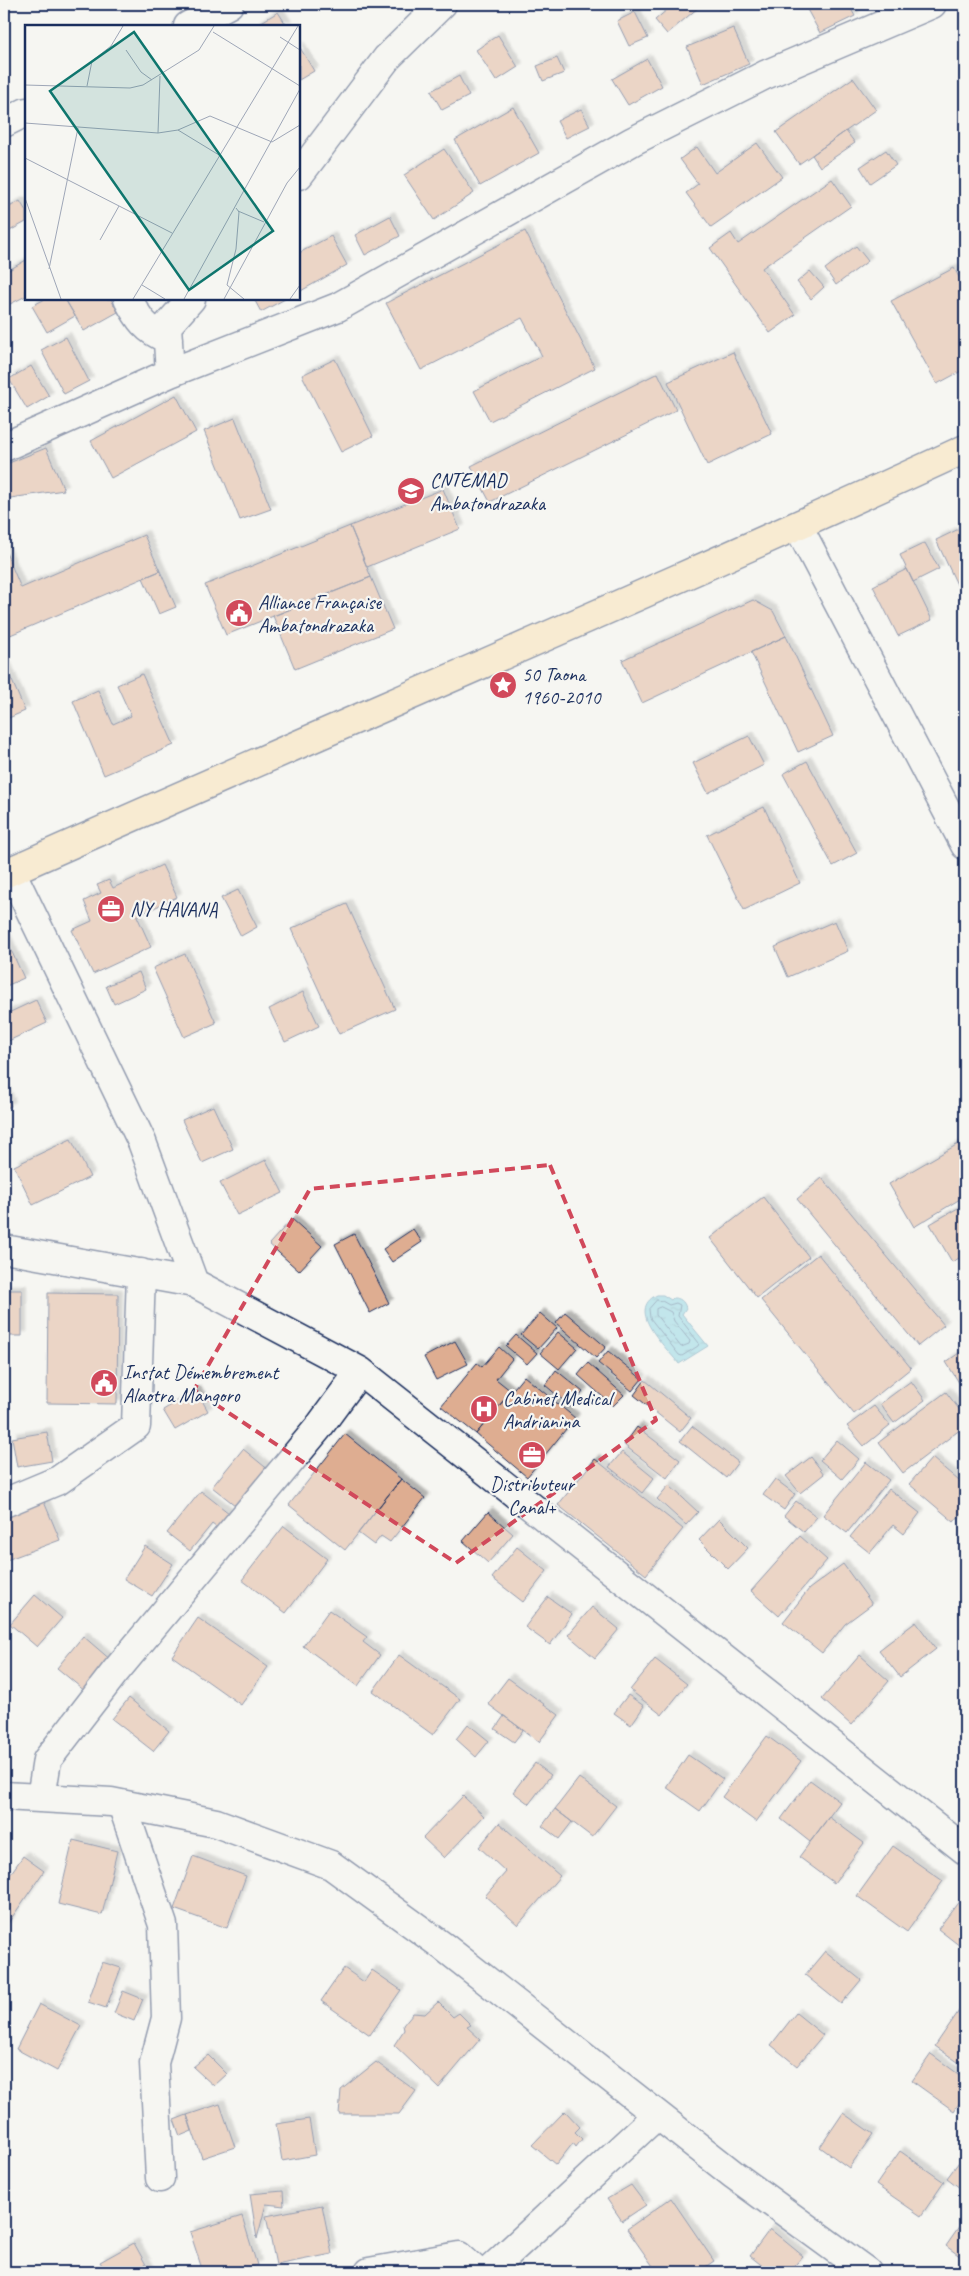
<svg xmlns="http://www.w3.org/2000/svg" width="969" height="2276" viewBox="0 0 969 2276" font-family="Caveat,sans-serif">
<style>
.water{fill:url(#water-ripples);stroke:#5a91ae}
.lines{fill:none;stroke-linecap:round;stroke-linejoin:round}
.shore{stroke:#457093;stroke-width:1}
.building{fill:#dead91;stroke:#1b2f5e;filter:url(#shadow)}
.minor-casing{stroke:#1b2f5e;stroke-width:31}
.major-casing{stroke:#1b2f5e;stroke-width:31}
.minor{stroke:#f6f6f2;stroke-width:28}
.major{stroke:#faddab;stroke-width:28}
.marked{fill:none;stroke:#d1495b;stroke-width:4;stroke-dasharray:10 6;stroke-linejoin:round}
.labels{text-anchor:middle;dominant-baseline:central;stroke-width:4.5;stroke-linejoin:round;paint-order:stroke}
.poi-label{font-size:20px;fill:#1b2f5e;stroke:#f6f6f2;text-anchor:start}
.inset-road{fill:none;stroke:#9ea6b7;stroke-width:1}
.view{fill:#0f766e;fill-opacity:0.15;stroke:#0f766e;stroke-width:2.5}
.inset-edge{fill:none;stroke:#1b2f5e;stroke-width:2.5}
</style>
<defs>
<pattern id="water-ripples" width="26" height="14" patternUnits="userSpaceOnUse" patternTransform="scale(1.25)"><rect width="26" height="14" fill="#84d2e3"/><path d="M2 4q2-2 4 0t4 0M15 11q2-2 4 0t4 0" fill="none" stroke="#6babbb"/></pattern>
<filter id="shadow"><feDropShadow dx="4.5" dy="-4.5" stdDeviation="1" flood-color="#0004"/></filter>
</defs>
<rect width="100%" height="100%" fill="#f6f6f2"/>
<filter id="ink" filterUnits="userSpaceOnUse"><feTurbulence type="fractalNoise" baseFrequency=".02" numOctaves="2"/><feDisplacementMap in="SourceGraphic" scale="10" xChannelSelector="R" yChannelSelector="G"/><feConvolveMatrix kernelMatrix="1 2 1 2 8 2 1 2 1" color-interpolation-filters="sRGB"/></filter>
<g filter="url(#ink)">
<!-- water -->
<path class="water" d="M657 1295H663L671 1300 673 1298C680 1298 684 1301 686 1308L682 1314 708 1346 679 1364C666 1347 625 1310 657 1295Z"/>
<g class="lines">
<!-- shore -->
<path class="shore" d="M657 1300 662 1301 669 1305 676 1303 680 1305 678 1316 699 1343 698 1346 682 1356 679 1355 650 1318 649 1309Z
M661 1307 671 1312 674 1321 690 1341 689 1344 681 1347 656 1315V1309Z"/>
</g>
<!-- building -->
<path class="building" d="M674 4H696L699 7 667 34 655 20Z
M804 4H848L855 16 820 33Z
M278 12 287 26H255Z
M635 12 648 38 629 46 617 21Z
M733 28 749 64 703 84 687 47Z
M498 35 518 67 496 81 476 50Z
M299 46 314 71 299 80Z
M557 58 564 73 543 81 537 66Z
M647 59 662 86 628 105 612 79Z
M459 76 469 96 442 110 431 91Z
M853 78 876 110 799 164 776 132Z
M513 107 539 153 480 186 455 140Z
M581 109 590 126 566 138 557 121Z
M846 131 855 143 820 167 812 155Z
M757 143 782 177 711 227 686 193 698 184 680 159 697 147 715 173Z
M444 149 474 193 434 220 404 175Z
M886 150 896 165 870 183 860 167Z
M832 179 851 206 762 268 795 315 770 333 710 248 731 233 738 244Z
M20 201 26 211V222L4 234V210Z
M390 216 400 236 365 255 355 235Z
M525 231 595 368 490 421 474 391 542 356 522 318 421 370 386 303Z
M331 236 347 265 299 292V253Z
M856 246 868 261 836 285 825 269Z
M26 260V296L8 305 4 297V273Z
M954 268 965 288V369L937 384 891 301Z
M810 271 824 287 811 299 797 282Z
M45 299H65L75 316 47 332 32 306Z
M65 299H111L118 312 84 331Z
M254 299H285L261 312Z
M66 337 89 381 64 394 41 350Z
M733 352 772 434 707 465 668 382Z
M335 359 373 436 341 452 302 375Z
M31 366 49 396 27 409 9 379Z
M658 373 676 410 490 502 471 466Z
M176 395 196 432 111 478 91 441Z
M235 418 271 509 240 520 204 431Z
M46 448 64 490 4 499V465Z
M443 489 460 529 367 567 350 526Z
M350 526 371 577 226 635 205 585Z
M965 526V591L961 593 936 540Z
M144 535 160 571 8 636 4 627V548L21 588Z
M925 543 939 569 913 582 900 555Z
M907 569 932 620 898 636 873 586Z
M160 571 176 607 159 614 143 578Z
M371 577 393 629 295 669 273 616Z
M753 600 773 611 786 636 642 703 622 660Z
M786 636 833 736 798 752 751 652Z
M4 662 25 711 4 720Z
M142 674 174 745 104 775 73 701 98 690 113 724 131 716 117 685Z
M749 736 764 765 708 793 693 763Z
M807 761 857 853 833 866 783 774Z
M764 807 800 883 744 910 707 835Z
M162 865 177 897 137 916 151 947 93 974 72 930 92 921 84 901 101 893 97 885 109 880 113 888Z
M238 890 257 927 241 936 221 898Z
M347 904 395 1009 339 1034 291 929Z
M835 921 848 951 788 977 775 947Z
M4 935 24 978 4 987Z
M185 954 216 1023 184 1037 153 968Z
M139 972 146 989 114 1004 106 986Z
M303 992 319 1026 285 1042 269 1009Z
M36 1000 47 1023 4 1043V1015Z
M4 1089 11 1106 4 1109Z
M213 1106 233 1149 202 1163 182 1120Z
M71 1139 90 1177 33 1205 14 1166Z
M965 1140V1196L914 1227 889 1184Z
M266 1160 283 1193 237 1215 220 1183Z
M822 1178 944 1325 918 1346 797 1199Z
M763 1197 809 1257 757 1298 710 1238Z
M965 1204V1255L952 1262 930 1224Z
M292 1219 322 1246 299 1271 269 1244Z
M413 1229 422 1242 392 1262 383 1249Z
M354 1234 389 1303 370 1313 335 1244Z
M818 1254 911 1368 854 1414 761 1300Z
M4 1290H22V1336H4Z
M48 1293 118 1294 117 1404 47 1403Z
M565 1312 606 1347 596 1358 556 1323Z
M540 1313 557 1328 538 1349 521 1335Z
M558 1332 577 1348 559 1369 540 1353Z
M516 1335 537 1353 527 1364 506 1346Z
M455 1341 468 1364 436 1380 424 1357Z
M499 1347 512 1359 496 1379 511 1391 476 1434 441 1406 477 1363 482 1367Z
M965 1349V1388L963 1389 946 1362Z
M608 1351 642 1379 632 1391 598 1363Z
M588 1363 624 1395 613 1406 578 1375Z
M556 1370 583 1392 571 1407 545 1385Z
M524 1376 575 1418 527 1477 476 1434Z
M645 1380 691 1418 680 1432 634 1395Z
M911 1381 925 1400 894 1423 880 1404Z
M196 1390 208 1411 175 1430 163 1410Z
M946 1392 965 1417V1426L903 1473 879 1442Z
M874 1406 890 1425 864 1446 847 1426Z
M692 1426 738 1462 726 1478 680 1441Z
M637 1427 680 1460 667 1478 624 1445Z
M47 1432 52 1461 17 1467 12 1438Z
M345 1434 401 1479 345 1550 289 1505Z
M837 1440 859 1459 842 1479 820 1460Z
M243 1449 270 1471 240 1509 212 1487Z
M622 1452 654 1478 642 1493 609 1467Z
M811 1457 824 1474 800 1493 786 1476Z
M932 1458 965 1486V1509L954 1522 909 1484Z
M595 1459 683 1529 646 1575 558 1505Z
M866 1462 889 1480 847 1533 823 1515Z
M401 1479 425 1498 390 1542 381 1536 374 1545 358 1533Z
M775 1479 795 1494 784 1510 763 1495Z
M669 1485 698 1512 686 1525 657 1499Z
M889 1489 920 1513 904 1534 893 1525 870 1553 850 1537Z
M201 1491 234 1517 222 1532 212 1524 190 1551 167 1533Z
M42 1497 60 1540 4 1561V1512Z
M796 1501 817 1517 804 1532 784 1516Z
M488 1512 513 1534 488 1563 463 1541Z
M719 1519 748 1548 728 1569 699 1540Z
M284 1526 327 1559 286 1613 242 1580Z
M800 1536 827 1560 779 1616 751 1591Z
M145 1546 173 1564 152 1596 124 1579Z
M517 1547 547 1571 523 1602 492 1578Z
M843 1564 872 1604 845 1624 822 1653 783 1622 809 1589Z
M35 1595 62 1618 37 1647 10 1624Z
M548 1597 572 1614 550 1645 525 1627Z
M592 1607 619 1629 595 1658 568 1635Z
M329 1610 367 1637 363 1642 380 1655 358 1686 303 1646Z
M198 1618 268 1667 241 1705 172 1656Z
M916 1622 936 1649 900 1677 879 1650Z
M83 1636 112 1661 86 1692 57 1668Z
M399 1655 460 1699 433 1735 373 1691Z
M860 1655 889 1681 851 1725 822 1699Z
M655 1659 687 1684 662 1715 630 1690Z
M508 1678 559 1715 539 1742 488 1704Z
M628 1695 644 1706 631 1725 614 1713Z
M129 1698 169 1731 153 1751 112 1719Z
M504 1716 523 1730 514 1742 495 1729Z
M468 1724 489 1741 476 1757 456 1739Z
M767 1736 801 1761 756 1822 722 1797Z
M688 1755 723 1779 700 1811 666 1787Z
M535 1763 551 1775 529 1804 513 1792Z
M579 1778 616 1806 592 1837 555 1809Z
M810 1780 840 1802 810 1842 781 1819Z
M463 1796 484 1816 444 1858 423 1838Z
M555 1809 572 1822 559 1839 542 1826Z
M829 1817 864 1843 834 1883 799 1857Z
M499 1823 560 1876 518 1925 485 1896 506 1872 479 1847Z
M73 1840 117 1851 102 1915 58 1904Z
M893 1846 943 1881 907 1932 857 1896Z
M23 1856 44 1871 4 1929V1883Z
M193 1856 246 1876 227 1928 174 1909Z
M960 1900 965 1904V1950L938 1929Z
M825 1951 861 1980 841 2004 805 1975Z
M102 1962 121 1968 106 2008 88 2002Z
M344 1968 364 1982 372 1970 401 1990 370 2035 321 2001Z
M123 1991 143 1999 134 2021 114 2013Z
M438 2002 453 2017 459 2013 471 2025 467 2027 480 2039 439 2088 394 2045 404 2030 403 2025 413 2013 425 2014Z
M39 2004 81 2026 57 2071 16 2049Z
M961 2008 965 2011V2067L935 2046Z
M796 2013 823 2035 797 2066 771 2045Z
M931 2054 965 2079V2095L954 2111 912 2081Z
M208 2055 227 2074 214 2086 193 2067Z
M376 2062 416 2091 399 2114H339L341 2090Z
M220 2104 235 2147 202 2158 187 2115Z
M565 2111 580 2127 575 2132 582 2139 576 2147 573 2143 556 2165 532 2145Z
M843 2113 873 2134 849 2168 820 2147Z
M187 2115 192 2131 180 2136 174 2120Z
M309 2119 315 2155 282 2161 276 2124Z
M900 2151 944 2182 921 2216 876 2185Z
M959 2162 965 2167V2192L947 2178Z
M631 2185 646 2205 622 2221 607 2199Z
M283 2191 284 2206 266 2204 257 2239 250 2194Z
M671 2198 714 2261 698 2272H657L627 2229Z
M322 2205 332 2254 276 2265 266 2216Z
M242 2216 257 2265 233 2272H203L190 2232Z
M965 2219V2260L946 2246Z
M770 2229 803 2256 789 2272H770L750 2256Z
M134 2243 150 2272H106L100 2262Z"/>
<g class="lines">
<!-- minor casing -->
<g class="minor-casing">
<path id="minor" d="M188 26 229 4
M4 123 26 112
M299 175 387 58 442 4
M128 299C138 318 146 331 168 339
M170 373 167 326 191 299
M4 447 170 373 338 307 633 141 765 75 932 4
M798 526 965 845
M11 871 142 1142 194 1283 360 1371 965 1850
M4 1249 194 1283
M4 1503 59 1480 136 1426 141 1273
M4 1796 111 1802 216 1823 331 1865 444 1947 734 2175 867 2272
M41 1798 47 1760 115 1672 318 1428 360 1371
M122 1804 163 1925 166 2018 154 2063 160 2178
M369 2272 459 2256 477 2272
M488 2272 657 2115"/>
</g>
<!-- major casing -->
<g class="major-casing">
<path id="major" d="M4 874C324 731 647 596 965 449"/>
</g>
<!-- minor -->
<use href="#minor" class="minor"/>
<!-- major -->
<use href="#major" class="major"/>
</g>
</g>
<!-- marked area -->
<path d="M0 0H969V2276H0ZM550 1165 656 1420 456 1563 194 1390 310 1189Z" fill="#f6f6f2" fill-opacity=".55" fill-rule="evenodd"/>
<path class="marked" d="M550 1165 656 1420 456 1563 194 1390 310 1189Z"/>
<!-- icons -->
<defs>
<g id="school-disc" transform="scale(1.4375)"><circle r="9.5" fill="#d1495b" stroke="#f6f6f2"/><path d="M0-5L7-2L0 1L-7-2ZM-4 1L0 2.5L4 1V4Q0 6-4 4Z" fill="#fff"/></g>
<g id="civic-disc" transform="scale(1.4375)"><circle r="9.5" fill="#d1495b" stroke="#f6f6f2"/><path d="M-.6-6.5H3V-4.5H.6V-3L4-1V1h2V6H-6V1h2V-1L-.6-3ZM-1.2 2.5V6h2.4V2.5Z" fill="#fff"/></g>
<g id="sight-disc" transform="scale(1.4375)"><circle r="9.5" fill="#d1495b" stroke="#f6f6f2"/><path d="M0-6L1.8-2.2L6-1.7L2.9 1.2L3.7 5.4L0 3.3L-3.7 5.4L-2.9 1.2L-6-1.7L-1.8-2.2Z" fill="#fff"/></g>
<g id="office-disc" transform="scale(1.4375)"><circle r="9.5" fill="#d1495b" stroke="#f6f6f2"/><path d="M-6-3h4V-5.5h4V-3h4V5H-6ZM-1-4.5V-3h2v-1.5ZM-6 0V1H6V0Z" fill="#fff"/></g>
<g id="hospital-disc" transform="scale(1.4375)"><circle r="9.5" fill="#d1495b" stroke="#f6f6f2"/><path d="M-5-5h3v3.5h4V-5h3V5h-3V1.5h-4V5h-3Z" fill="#fff"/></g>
</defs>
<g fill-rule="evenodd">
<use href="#school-disc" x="411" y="491"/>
<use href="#civic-disc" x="239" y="613"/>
<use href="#sight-disc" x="503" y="685"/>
<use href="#office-disc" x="111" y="909"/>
<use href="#civic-disc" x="104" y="1383"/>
<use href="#hospital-disc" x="484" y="1409"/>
<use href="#office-disc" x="532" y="1455"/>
</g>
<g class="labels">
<!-- poi labels -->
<g class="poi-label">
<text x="430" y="480">CNTEMAD<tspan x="430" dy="23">Ambatondrazaka</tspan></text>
<text x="258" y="602">Alliance Française<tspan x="258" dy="23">Ambatondrazaka</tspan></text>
<text x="522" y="674">50 Taona<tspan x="522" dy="23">1960-2010</tspan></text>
<text x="130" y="909">NY HAVANA</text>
<text x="123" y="1372">Instat Démembrement<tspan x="123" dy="23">Alaotra Mangoro</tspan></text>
<text x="503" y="1398">Cabinet Medical<tspan x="503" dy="23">Andrianina</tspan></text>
<text x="532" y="1484" text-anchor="middle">Distributeur<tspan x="532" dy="23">Canal+</tspan></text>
</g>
</g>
<!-- overview -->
<g transform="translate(25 25)">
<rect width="275" height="275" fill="#f6f6f2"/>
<path class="inset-road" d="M188 7 275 61M255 12 275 25M101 25 116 47 127 55M0 60 105 63 118 60 174 25 189 1M62 61 67 36 86 21 98 1M0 98 133 108 153 105 194 130M153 105 185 91 247 117 275 100M133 108 135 51M0 133 147 208M0 173 36 274M211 183 214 187 211 224 202 260 219 274M213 186 239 197M75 215 94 181M24 244 53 103M117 260 140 274M108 274 273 1M159 274 275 64M199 274 262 158 275 142M265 274 275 260"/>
<path class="view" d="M109 7 248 206 164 265 25 66Z"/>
<rect width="275" height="275" class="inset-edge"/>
</g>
<!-- margin -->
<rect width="969" height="2276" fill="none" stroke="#f6f6f2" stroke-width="20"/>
<rect x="10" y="10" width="949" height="2256" fill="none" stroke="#1b2f5e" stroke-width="2" filter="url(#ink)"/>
</svg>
